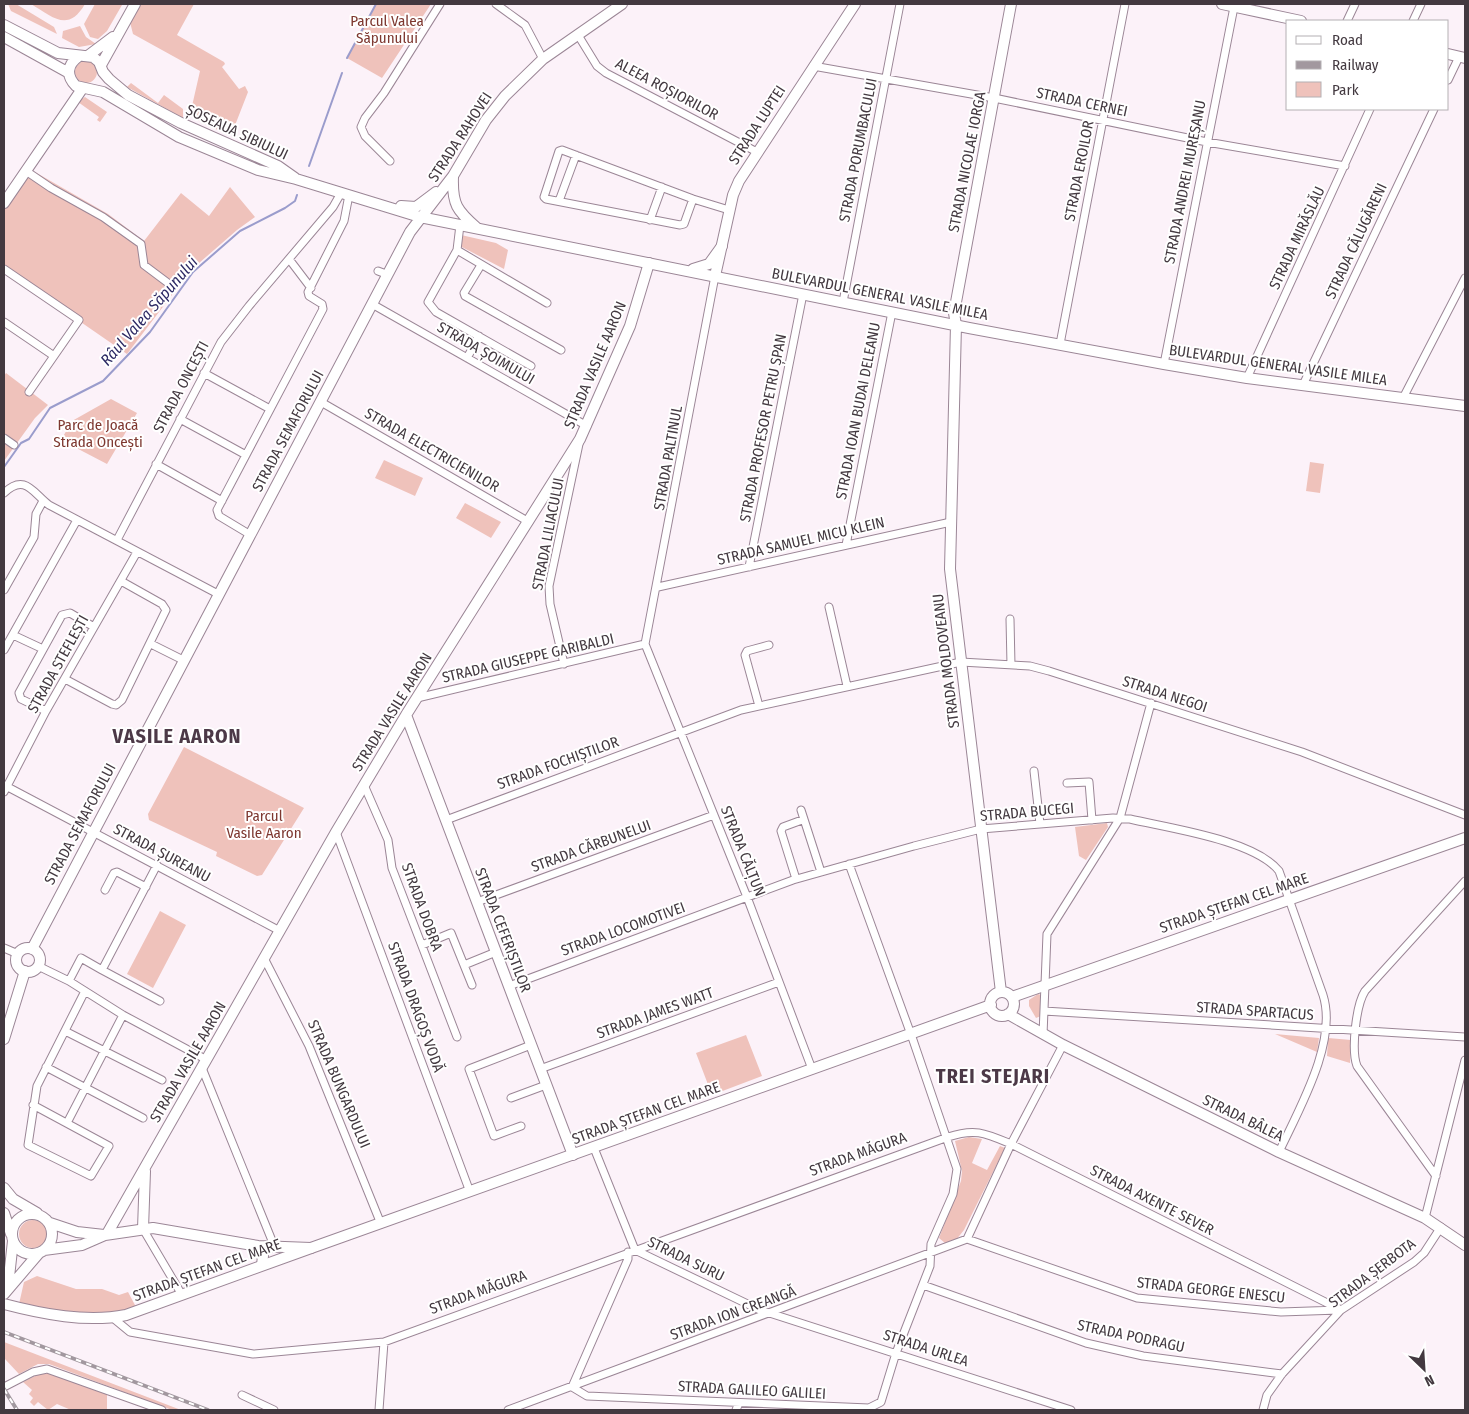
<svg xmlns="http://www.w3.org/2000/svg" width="1469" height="1414" viewBox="0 0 1469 1414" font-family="'Fira Sans Condensed',sans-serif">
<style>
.green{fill:#efc2bb}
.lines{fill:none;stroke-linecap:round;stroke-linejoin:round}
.stream{stroke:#9a9ccc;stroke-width:2}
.street-casing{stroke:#9b8696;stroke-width:9}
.secondary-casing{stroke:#9b8696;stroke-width:12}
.primary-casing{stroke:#9b8696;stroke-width:12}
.street{stroke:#fff;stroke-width:7}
.secondary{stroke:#fff;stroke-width:10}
.primary{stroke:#fff;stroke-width:10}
.rail-casing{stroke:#a2989f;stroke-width:4}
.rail{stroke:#fff;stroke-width:2;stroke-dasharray:5.5;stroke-linecap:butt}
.labels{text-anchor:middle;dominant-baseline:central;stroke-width:4;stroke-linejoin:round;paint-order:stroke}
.park-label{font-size:15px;fill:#7e3830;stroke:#fff}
.street-label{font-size:15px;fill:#433940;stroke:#fff}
.water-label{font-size:16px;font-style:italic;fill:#2d2a64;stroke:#fff}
.district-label{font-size:20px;font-weight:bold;letter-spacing:1px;fill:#4c3947;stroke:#fff}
</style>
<rect width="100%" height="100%" fill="#fcf2f9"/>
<!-- green -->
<path class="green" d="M16 4 54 27 57 34 11 11 8 4Z
M31 4H85C68 33 53 17 31 4Z
M95 4 122 5 107 31 98 39 90 37 84 24Z
M141 4H194L177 35 224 62 225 64 222 67 239 89 245 86 248 92 232 133 226 134 193 118 192 106 200 71 133 34 130 22Z
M376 4H431L382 78 347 58Z
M80 26 86 37 96 44 79 47 62 38 63 31Z
M75 72a11 11 0 1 1 22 0a11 11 0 1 1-22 0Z
M131 83 158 103 164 95 183 109V118L127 87Z
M85 97 107 112 100 122 97 120 99 117 78 102Z
M28 168 108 214 144 241 181 193 209 216 230 187 255 217 237 230 191 270 127 354 4 269V203Z
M461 235 496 243 508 250 504 269 460 246Z
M6 373 48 405 35 418 4 461V376Z
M111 399 137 413 107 464 61 440 72 421Z
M384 460 423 478 415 496 375 478Z
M1310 462 1324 464 1320 493 1306 491Z
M465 503 501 522 491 538 456 518Z
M184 747 304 808 262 875 257 876 216 856 217 852 149 820 148 814Z
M1107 823 1108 827 1086 860 1079 856 1075 827Z
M160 911 186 925 153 988 127 974Z
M1038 994 1041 995V1016L1036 1018 1029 1006V1000Z
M1275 1034 1319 1038 1317 1052Z
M746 1035 762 1076 712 1095 696 1053Z
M1328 1038 1351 1040 1350 1063 1327 1056Z
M969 1137 982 1139 972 1163 987 1170 1000 1146 1005 1148 964 1230 956 1240 945 1243 939 1238 961 1181 962 1171 955 1141Z
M19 1234a14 14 0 1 1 28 0a14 14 0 1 1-28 0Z
M37 1276 76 1289H102L119 1295 128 1292 136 1307C101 1323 55 1309 19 1304L24 1282Z
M4 1342 181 1410H172L49 1364H38L19 1374 4 1358Z
M41 1373 55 1374 107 1394V1410H71L57 1404 48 1410 38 1402 34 1406 30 1402 33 1398 29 1394 32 1390 23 1382Z"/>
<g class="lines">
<!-- stream -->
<path class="stream" d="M347 58 376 4
M309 166 342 73
M4 467 21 443 29 439 50 408 103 381 150 332 193 272 240 231 285 208 295 201 297 195"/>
<!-- street casing -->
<g class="street-casing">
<path id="street" d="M496 4 525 25 543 59
M1347 21 1355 4
M1413 21 1421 4
M578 35 597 66 606 73 757 152
M813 66 994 98 1207 142 1345 166
M1448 80 1459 57
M390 161 365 136 361 127 365 118 384 93 440 4
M26 171 51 188 103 217 141 244 144 265 172 286
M693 199 684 224 680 225 546 199 544 197 559 151 562 150 693 199 729 210
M559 201 576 155
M650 220 662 187
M460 225 457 250 428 302 436 312 531 366
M457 250 547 303
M289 259 311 288
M481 265 464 293 465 296 561 350
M4 269 79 320 29 392
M378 271 386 274
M843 302 900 4
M372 304 587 426
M4 322 54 356
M1060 344 1125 4
M467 358 479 336
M1164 364 1234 7
M204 373 270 409
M1247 378 1370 109
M1303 385 1434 109
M1403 398 1465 278
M321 402 529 522
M180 419 246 455
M4 438 14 445
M156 464 222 501
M4 493C25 473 33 493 49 505L218 594
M249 534 219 516 217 510 323 309 322 304 309 296 308 292 344 221 349 195
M117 540 221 342 249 306 333 207 341 193
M846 545 892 312
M749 567 803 294
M658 587 951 522
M4 590 34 537 36 514 43 501
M829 607 847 686
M1010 619 1011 665
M13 635 43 649
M151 644 183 660
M645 644 747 897 812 1069
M645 644 715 276
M4 650 77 520
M564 664 550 604 549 586 579 444
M65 679 112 704 116 705 122 700 166 610 162 604 121 581
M417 698 645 644
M759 706 745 655 747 651 769 645
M46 711 21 699 19 693 62 615 70 613 94 627
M1034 771 1040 824
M1067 783 1089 782 1092 820
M4 785 280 931
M364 785 388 840 392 868 457 1037
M4 792 46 711 137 552
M801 810 821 872
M446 820 741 710 961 662 1030 666 1049 671 1302 752 1465 815
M336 832 470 1192
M796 879 781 831 783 827 802 820
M105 890 114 873 117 872 146 887
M477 902 714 815
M422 945 451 933 472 985
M4 948 18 954
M264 958 309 1046 381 1224
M464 965 496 952
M38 966 69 981 123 1015 207 1060
M102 970 160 1001
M69 981 81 958 102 970 157 865
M509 986 793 880 914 846 981 829 1113 818 1130 819C1168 828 1255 840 1279 871L1323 995C1338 1042 1299 1109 1279 1152
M1044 1011 1465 1037
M65 1031 162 1080
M1043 1035 1047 934 1120 818 1151 703
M46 1067 143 1118
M202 1068 275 1248
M540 1069 779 982
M511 1098 546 1085
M33 1105 109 1146 91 1176 28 1145 37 1086 85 991
M67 1123 123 1015
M521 1126 494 1136 469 1069 531 1045
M594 1148 635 1250 760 1310 1071 1410
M1436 1176 1357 1066C1351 1050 1356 1005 1365 991L1465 881
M1425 1218 1465 1060
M143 1229 182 1295
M967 1239 1137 1298 1281 1312 1339 1310
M967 1239 1011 1144 1063 1045
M628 1252V1259L572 1387 587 1396 869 1408 881 1402 896 1353 930 1266 931 1244 953 1194 957 1169 913 1040 849 864
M923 1285 1086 1343 1143 1356 1282 1374
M113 1318 130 1332 253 1354 384 1342 948 1137C975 1128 985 1133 1011 1144L1341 1310
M4 1387 33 1372 47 1369 162 1410
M242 1395 274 1410
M379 1410 384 1342
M508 1410 967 1239
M736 1410 739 1403
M1263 1410 1267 1395 1282 1374 1341 1310 1414 1262 1424 1253 1441 1227"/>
</g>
<!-- secondary casing -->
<g class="secondary-casing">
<path id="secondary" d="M1222 4 1301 21
M1448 54 1465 58
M89 55 113 37
M101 65 135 4
M4 203 82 89
M715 276 733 195 739 181 855 4
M956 325 954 313 1011 4
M406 715 573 1155
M1012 997 1465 838
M143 1229 145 1171
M107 1234 336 832 406 715 580 439 630 326 649 263
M4 1304C42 1314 87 1323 126 1315L311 1248"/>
</g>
<!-- primary casing -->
<g class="primary-casing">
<path id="primary" d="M4 25 58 53 93 57 99 62 103 72 109 79 128 95 181 123 278 166 295 178
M4 37 69 73
M78 57C67 65 66 76 76 86L103 92 179 137 258 170 296 179 420 217 969 328 1164 364 1247 378 1465 406
M453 177C452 204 457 211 477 228
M401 206 416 207 436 192
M693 269 709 264 722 246
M956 325 950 569 1001 992
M16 960a12 12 0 1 1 24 0a12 12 0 1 1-24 0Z
M32 949 410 232 453 176 486 120 505 96 543 59 622 4
M990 1004a12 12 0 1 1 24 0a12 12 0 1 1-24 0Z
M1008 1014 1063 1045 1279 1152 1425 1218 1465 1245
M4 1039 25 971
M4 1188 13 1199 37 1213
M4 1213 11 1234
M12 1234a20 20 0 1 1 40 0a20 20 0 1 1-40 0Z
M50 1223 77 1232 104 1235
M258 1246 263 1256 262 1265
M44 1250 82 1245 105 1235 153 1228 258 1246 311 1248 991 1005
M8 1286 13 1241
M4 1294 39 1253"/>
</g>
<!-- street -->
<use href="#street" class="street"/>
<!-- secondary -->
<use href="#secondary" class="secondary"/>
<!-- primary -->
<use href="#primary" class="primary"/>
<!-- rail casing -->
<g class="rail-casing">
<path id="rail" d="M4 1332 208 1410
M4 1389 17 1410"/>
</g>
<!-- rail -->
<use href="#rail" class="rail"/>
</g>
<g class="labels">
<!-- park labels -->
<g class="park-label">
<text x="387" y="21">Parcul Valea<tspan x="387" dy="17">Săpunului</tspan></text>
<text x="98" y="425">Parc de Joacă<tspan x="98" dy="17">Strada Oncești</tspan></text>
<text x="264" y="816">Parcul<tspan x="264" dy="17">Vasile Aaron</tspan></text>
</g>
<!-- street labels -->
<g class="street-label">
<text transform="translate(667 89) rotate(28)">ALEEA ROȘIORILOR</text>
<text transform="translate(1082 102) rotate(12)">STRADA CERNEI</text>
<text transform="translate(757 125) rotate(-57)">STRADA LUPTEI</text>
<text transform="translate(237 132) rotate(25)">ȘOSEAUA SIBIULUI</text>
<text transform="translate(460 137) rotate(-57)">STRADA RAHOVEI</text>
<text transform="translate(858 150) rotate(-79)">STRADA PORUMBACULUI</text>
<text transform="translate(967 162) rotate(-79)">STRADA NICOLAE IORGA</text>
<text transform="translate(1079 171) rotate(-79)">STRADA EROILOR</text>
<text transform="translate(1185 182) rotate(-79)">STRADA ANDREI MUREȘANU</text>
<text transform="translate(1297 238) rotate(-65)">STRADA MIRĂSLĂU</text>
<text transform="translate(1356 241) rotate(-65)">STRADA CĂLUGĂRENI</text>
<text transform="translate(880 294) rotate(11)">BULEVARDUL GENERAL VASILE MILEA</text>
<text transform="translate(486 353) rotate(30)">STRADA ȘOIMULUI</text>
<text transform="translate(595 365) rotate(-67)">STRADA VASILE AARON</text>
<text transform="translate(1278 365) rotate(8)">BULEVARDUL GENERAL VASILE MILEA</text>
<text transform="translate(181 387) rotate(-62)">STRADA ONCEȘTI</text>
<text transform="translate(858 411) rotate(-79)">STRADA IOAN BUDAI DELEANU</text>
<text transform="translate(763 428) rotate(-79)">STRADA PROFESOR PETRU ȘPAN</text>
<text transform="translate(288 431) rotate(-62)">STRADA SEMAFORULUI</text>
<text transform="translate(432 450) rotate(30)">STRADA ELECTRICIENILOR</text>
<text transform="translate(668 458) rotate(-80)">STRADA PALTINUL</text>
<text transform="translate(548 534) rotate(-79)">STRADA LILIACULUI</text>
<text transform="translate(801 541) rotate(-13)">STRADA SAMUEL MICU KLEIN</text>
<text transform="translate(528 658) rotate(-13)">STRADA GIUSEPPE GARIBALDI</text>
<text transform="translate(946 661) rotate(-97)">STRADA MOLDOVEANU</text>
<text transform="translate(58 664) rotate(-61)">STRADA STEFLEȘTI</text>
<text transform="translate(1165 694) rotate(18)">STRADA NEGOI</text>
<text transform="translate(392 712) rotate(-58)">STRADA VASILE AARON</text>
<text transform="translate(558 763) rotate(-20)">STRADA FOCHIȘTILOR</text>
<text transform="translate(1027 812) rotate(-5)">STRADA BUCEGI</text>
<text transform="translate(80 824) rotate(-62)">STRADA SEMAFORULUI</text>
<text transform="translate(591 846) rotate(-20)">STRADA CĂRBUNELUI</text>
<text transform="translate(743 851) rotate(68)">STRADA CĂLȚUN</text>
<text transform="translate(162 853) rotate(28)">STRADA ȘUREANU</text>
<text transform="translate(1234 903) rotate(-19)">STRADA ȘTEFAN CEL MARE</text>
<text transform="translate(422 907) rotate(70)">STRADA DOBRA</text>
<text transform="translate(623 929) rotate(-20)">STRADA LOCOMOTIVEI</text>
<text transform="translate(503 930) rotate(69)">STRADA CEFERIȘTILOR</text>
<text transform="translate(416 1007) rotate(70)">STRADA DRAGOȘ VODĂ</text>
<text transform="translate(1255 1011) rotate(4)">STRADA SPARTACUS</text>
<text transform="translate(655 1013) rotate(-20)">STRADA JAMES WATT</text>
<text transform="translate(188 1062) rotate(-60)">STRADA VASILE AARON</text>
<text transform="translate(339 1084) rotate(67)">STRADA BUNGARDULUI</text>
<text transform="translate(646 1113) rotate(-20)">STRADA ȘTEFAN CEL MARE</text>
<text transform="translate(1243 1118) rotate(26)">STRADA BÂLEA</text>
<text transform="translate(858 1154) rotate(-20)">STRADA MĂGURA</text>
<text transform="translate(1152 1200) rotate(27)">STRADA AXENTE SEVER</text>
<text transform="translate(686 1259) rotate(26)">STRADA SURU</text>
<text transform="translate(207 1270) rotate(-20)">STRADA ȘTEFAN CEL MARE</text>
<text transform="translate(1372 1273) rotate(-37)">STRADA ȘERBOTA</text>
<text transform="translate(1211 1290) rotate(6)">STRADA GEORGE ENESCU</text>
<text transform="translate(478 1292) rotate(-20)">STRADA MĂGURA</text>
<text transform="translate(733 1313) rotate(-20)">STRADA ION CREANGĂ</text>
<text transform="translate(1131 1336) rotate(12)">STRADA PODRAGU</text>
<text transform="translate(926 1348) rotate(18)">STRADA URLEA</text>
<text transform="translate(752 1390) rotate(3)">STRADA GALILEO GALILEI</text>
</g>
<!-- water labels -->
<g class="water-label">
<text transform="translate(149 311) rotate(-49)">Râul Valea Săpunului</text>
</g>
<!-- district labels -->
<g class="district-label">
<text x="177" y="736">VASILE AARON</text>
<text x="993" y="1076">TREI STEJARI</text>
</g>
</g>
<!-- border -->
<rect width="1469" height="1414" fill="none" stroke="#433940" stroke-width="10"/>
<!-- legend -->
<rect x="1286" y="20" width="162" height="90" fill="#ffffff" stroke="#b4b0b3"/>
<rect x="1296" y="36" width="25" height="8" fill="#ffffff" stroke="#b4b0b3"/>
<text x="1332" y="45" font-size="15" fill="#433940">Road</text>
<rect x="1296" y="61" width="25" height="8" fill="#a2989f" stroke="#b4b0b3"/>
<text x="1332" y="70" font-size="15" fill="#433940">Railway</text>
<rect x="1296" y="82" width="25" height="15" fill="#efc2bb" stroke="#b4b0b3"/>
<text x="1332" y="95" font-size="15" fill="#433940">Park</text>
<!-- north arrow -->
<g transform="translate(1424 1369) rotate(155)" stroke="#ffffff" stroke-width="4" paint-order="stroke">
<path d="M0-4L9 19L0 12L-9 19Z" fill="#433940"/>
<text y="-8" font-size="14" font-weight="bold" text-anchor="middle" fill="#433940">N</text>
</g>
</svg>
